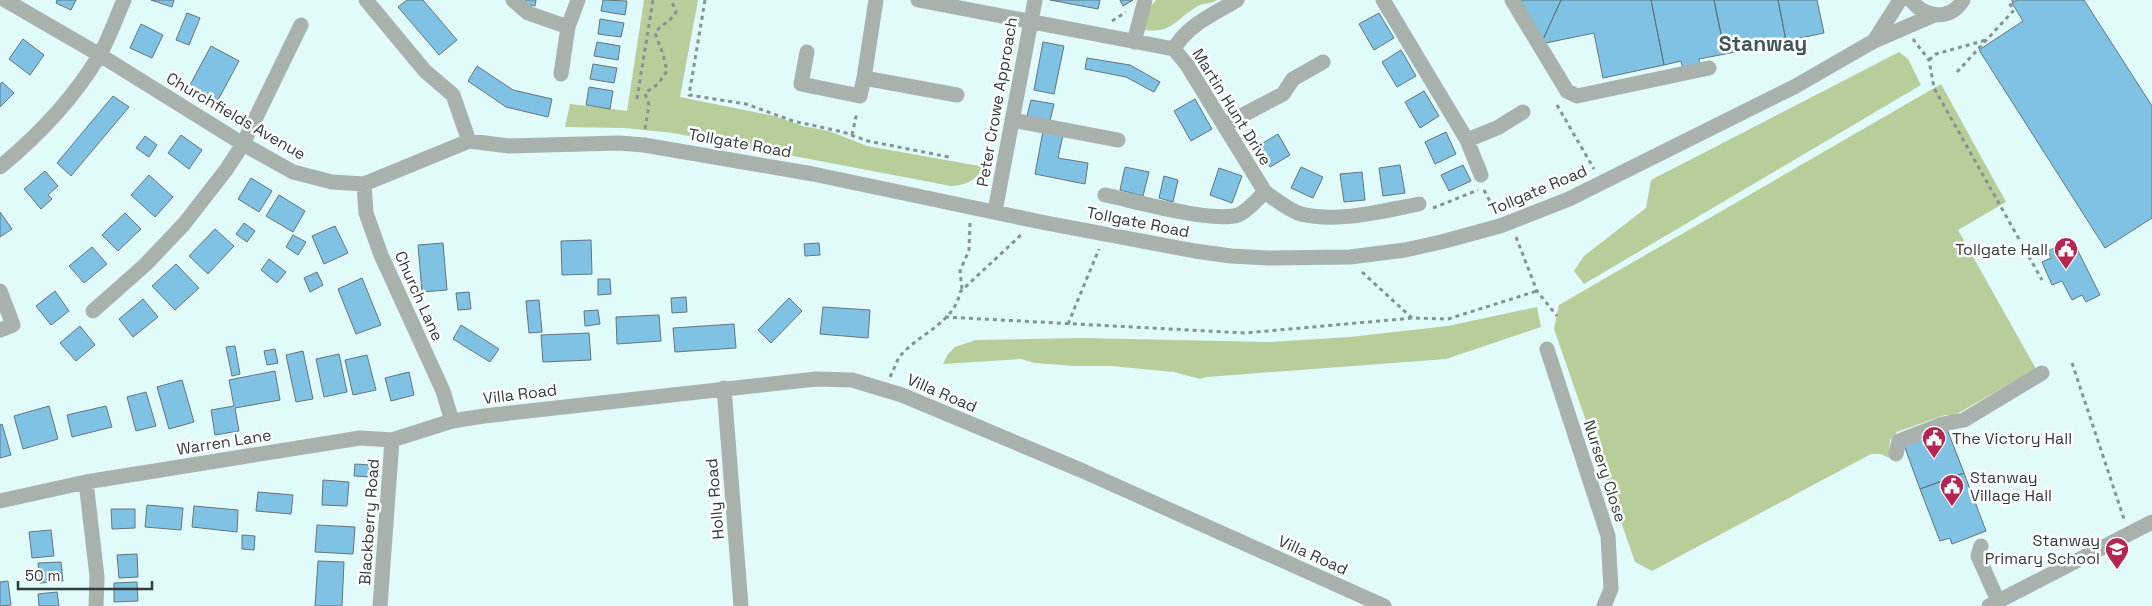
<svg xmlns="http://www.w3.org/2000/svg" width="2152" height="606" viewBox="0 0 2152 606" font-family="'Space Grotesk',sans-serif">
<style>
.green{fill:#b7ce9b}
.building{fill:#80c2e3;stroke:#63757f}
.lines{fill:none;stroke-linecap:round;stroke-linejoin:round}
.path{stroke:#839494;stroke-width:3;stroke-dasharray:4 4;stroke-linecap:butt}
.minor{stroke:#a9b1ad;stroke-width:15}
.labels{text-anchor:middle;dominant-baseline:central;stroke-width:5;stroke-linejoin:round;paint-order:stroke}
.street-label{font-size:16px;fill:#323c3c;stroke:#fff}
.poi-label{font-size:16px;fill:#323c3c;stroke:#fff;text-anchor:end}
.district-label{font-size:21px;font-weight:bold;fill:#415757;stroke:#fff}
</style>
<rect width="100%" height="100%" fill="#e1fafa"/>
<!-- green -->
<path class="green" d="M644 0H698L680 97 774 116 803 126 829 131 867 146 985 167C975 180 968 185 951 186L673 133 625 128 565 127 570 104 627 111Z
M1156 0H1217C1211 4 1204 3 1198 6 1178 17 1172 34 1145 30L1149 9Z
M1899 52 1908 59 1921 85 1584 284 1574 271 1584 256 1646 208 1651 180Z
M1941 84 2006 202 1958 230 2036 369 1953 416 1945 415 1897 432 1890 440 1889 458 1881 454H1871L1652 571 1635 562 1554 329 1559 305Z
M1537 307 1541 327 1446 359 1207 377 1200 379 1174 372 1111 366H1074L1035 363 1021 359 943 364 948 354 955 347 976 340 1082 338 1269 342 1350 337 1448 326Z"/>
<!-- building -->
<path class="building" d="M57 0H76L71 10 56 3Z
M151 0H174L172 7Z
M407 0H423L457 40 439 55 398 7Z
M519 0H536L535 6 519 3Z
M603 0 627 1 625 15 601 11Z
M1050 0H1100L1098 9Z
M1120 0H1133L1123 6Z
M1516 0H1561L1541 44Z
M1561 0H1651L1664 65 1603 78 1594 33 1541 44Z
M1651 0H1714L1725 54 1699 59 1700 66 1683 70 1681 61 1664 65Z
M1714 0H1778L1786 41 1725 54Z
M1778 0H1817L1824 33 1786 41Z
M2017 0H2084L2152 106V218L2105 248 1979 50 2023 21 2012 3Z
M187 13 200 18 189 45 176 40Z
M1379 13 1394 38 1374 50 1359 24Z
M600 19 624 23 621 37 598 34Z
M141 24 163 35 152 58 130 48Z
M23 39 44 55 30 75 9 59Z
M597 42 620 46 618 60 594 56Z
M1043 42 1064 46 1054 94 1034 90Z
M211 46 239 61 218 100 190 85Z
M1401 50 1416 76 1397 87 1382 62Z
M1087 58 1130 65 1160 82 1154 92 1126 77 1085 69Z
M593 64 617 68 614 83 590 79Z
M477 66 513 90 552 99 548 117 506 107 468 81Z
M2 82 14 93 0 107V84Z
M589 87 613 91 610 109 586 105Z
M1424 91 1439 116 1420 128 1405 102Z
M113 96 129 107 71 176 57 163Z
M1195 99 1212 129 1191 141 1174 111Z
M1031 100 1054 104 1050 121 1027 116Z
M1043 131 1063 135 1058 158 1088 163 1085 184 1035 174Z
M1446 132 1456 154 1435 164 1425 142Z
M1278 134 1290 155 1270 167 1258 146Z
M181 135 202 150 189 169 168 153Z
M145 136 157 145 149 157 136 148Z
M1400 165 1405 193 1383 196 1379 168Z
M1463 165 1471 181 1449 191 1441 175Z
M1125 167 1149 172 1143 196 1120 190Z
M1301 167 1323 177 1313 198 1291 188Z
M1219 168 1242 176 1232 203 1210 195Z
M45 171 58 186 48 195 52 199 41 209 24 189Z
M1362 172 1365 200 1344 202 1340 174Z
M149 175 173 197 155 217 131 195Z
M1164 176 1178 180 1173 202 1159 198Z
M251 178 272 191 259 212 238 199Z
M279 195 305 211 293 232 266 216Z
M0 212 12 229 0 237Z
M125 213 141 229 118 251 102 235Z
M244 223 255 231 247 242 236 234Z
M335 226 348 253 324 264 312 236Z
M215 229 234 246 208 274 189 256Z
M293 235 306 242 298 255 286 247Z
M2072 239 2100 295 2086 302 2082 295 2072 300 2062 281 2052 285 2042 262 2051 258 2048 251Z
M591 240 592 274 562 275 561 241Z
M443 243 447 290 422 292 418 245Z
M819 243 820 255 805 256 804 244Z
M92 247 107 264 84 283 69 266Z
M269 259 286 272 277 283 261 270Z
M176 264 199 288 175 310 152 286Z
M317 272 323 285 310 292 304 278Z
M362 278 381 325 356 334 338 289Z
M598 279H610L611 294 598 295Z
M55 291 69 311 51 325 36 306Z
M469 292 471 309 458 310 456 293Z
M686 297 687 312 672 313 671 298Z
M789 298 802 311 771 343 758 330Z
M143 299 158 317 133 337 119 319Z
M539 300 542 332 529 333 526 301Z
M823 307 870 310 868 338 820 334Z
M598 310 600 324 585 326 584 311Z
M659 315 661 341 617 344 616 317Z
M734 324 736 348 675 352 673 328Z
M461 325 499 349 490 362 453 339Z
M80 326 95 345 76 361 60 343Z
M589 333 591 360 543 362 541 335Z
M235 346 240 374 232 376 226 347Z
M275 349 278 363 267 365 264 351Z
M303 351 313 399 296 402 286 355Z
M339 354 347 392 324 397 316 359Z
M367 355 376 390 353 395 345 360Z
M275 371 280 400 235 408 239 431 215 435 211 410 234 406 229 380Z
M409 372 414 395 391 401 385 378Z
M182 380 194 422 169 429 157 387Z
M146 392 156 426 136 431 127 397Z
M49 406 58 439 23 449 14 416Z
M106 406 112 427 72 437 67 415Z
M2 424 11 455 0 458V425Z
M1947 429 1964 473 1920 489 1904 445Z
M355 464 371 465V477L354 476Z
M1964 473 1986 531 1952 544 1950 538 1940 541 1920 489Z
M323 480 349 482 347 506 322 505Z
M258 492 293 495 291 514 256 511Z
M147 505 183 508 181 530 145 527Z
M194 506 238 510 237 532 192 527Z
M111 509H135V528L112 529Z
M317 525 355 527 353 554 315 552Z
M51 530 54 556 32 558 29 532Z
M242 535 255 536 254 550 242 549Z
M137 554 138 577 119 578 117 555Z
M318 561 344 562 342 606H315Z
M61 562 63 581 40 583 38 563Z
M8 581 11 605 0 606V582Z
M137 582 138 601 114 602V583Z
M57 592 59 606H39L38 594Z"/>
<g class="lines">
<!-- path -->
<path class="path" d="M705 0 689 95 746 104 793 121 843 132 868 141 949 157
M1112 21 1126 12
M1913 39 1929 60 1934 88 2042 280
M1929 60 1936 54 1986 40
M1957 72 2014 10 2009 3 2014 0
M637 99 653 0
M1557 105 1594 169
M645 129 649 105 645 93 658 84 667 71 663 54 655 33C661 24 671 22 676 12L671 0
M852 135 857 112
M1484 190 1495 211
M1433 208 1478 190
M1516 237 1537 291 1557 316
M1362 272 1412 318
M962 289 960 271 969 250 970 222
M945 317 1245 333 1413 318 1448 319 1537 291
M1068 324 1099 249
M2072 363 2124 519
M890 377C894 370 896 361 901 355 919 334 955 322 960 292L1021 235"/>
<!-- minor -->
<path class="minor" d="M5 0 100 55 243 144 293 172 332 182 364 184 469 141 509 146 619 143 644 145 813 174 1041 222 1195 251 1231 256 1268 258 1350 257 1405 250 1441 242 1500 226 1569 199 1794 87 1874 41 1934 15
M366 0 425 71 453 95 469 141
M513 0 528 13 568 27 578 0
M876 0 864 78 957 95
M918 0 1174 49 1187 65 1265 192C1276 200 1288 210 1301 214 1339 223 1382 211 1419 204
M1383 0 1467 140 1481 175
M1512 0 1567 91 1577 96 1709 68
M1911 0C1924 17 1950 22 1963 0
M1874 41 1900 0
M1134 42 1145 0
M1174 49C1187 25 1214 14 1237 0
M807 52 801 84 860 96 864 78
M561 74 568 27
M1012 120 1118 140
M1224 125 1283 94 1293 79 1323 62
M1467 140 1497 128 1523 112
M0 167C39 135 73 99 99 56 109 39 116 18 124 0
M364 184 366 213 381 255 443 391 452 421
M1105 195C1135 201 1212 223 1238 215 1248 211 1257 199 1265 192
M995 211 1035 0
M0 291 13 325 0 330
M93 311 145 265 184 224 226 170 243 144 301 25
M1547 349 1608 536 1611 589 1604 606
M724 388 741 606
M1896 454 1899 441 1943 424 1964 420 2042 373
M86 482 97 577 96 606
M0 501 86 482 360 438 392 440 452 421 484 416 816 379 852 380 902 395 1083 471 1384 606
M1981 546 1978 556 1998 601
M380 606 392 440
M1989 606 2152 522"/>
</g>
<!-- icons -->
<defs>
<g id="civic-pin" transform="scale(1.25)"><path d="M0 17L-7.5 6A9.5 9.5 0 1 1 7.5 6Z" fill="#b62552" stroke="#fff"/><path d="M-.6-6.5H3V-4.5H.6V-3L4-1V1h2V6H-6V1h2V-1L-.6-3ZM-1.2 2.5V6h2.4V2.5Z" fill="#fff"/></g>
<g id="school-pin" transform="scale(1.25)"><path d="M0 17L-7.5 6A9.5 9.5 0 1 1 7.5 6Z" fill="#b62552" stroke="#fff"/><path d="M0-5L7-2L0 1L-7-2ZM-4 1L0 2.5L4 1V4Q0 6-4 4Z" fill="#fff"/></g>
</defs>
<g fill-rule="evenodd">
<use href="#civic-pin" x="2066" y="249"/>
<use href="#civic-pin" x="1934" y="438"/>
<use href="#civic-pin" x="1952" y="486"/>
<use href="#school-pin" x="2117" y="549"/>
</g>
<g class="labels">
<!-- street labels -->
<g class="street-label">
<text transform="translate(997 102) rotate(-80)">Peter Crowe Approach</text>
<text transform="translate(1232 107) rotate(58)">Martin Hunt Drive</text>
<text transform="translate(236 116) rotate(30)">Churchfields Avenue</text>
<text transform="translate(740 143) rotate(10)">Tollgate Road</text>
<text transform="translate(1538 190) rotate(-23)">Tollgate Road</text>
<text transform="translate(1138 222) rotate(11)">Tollgate Road</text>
<text transform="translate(419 296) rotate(66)">Church Lane</text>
<text transform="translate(942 393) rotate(23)">Villa Road</text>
<text transform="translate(520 394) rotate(-7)">Villa Road</text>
<text transform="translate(224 442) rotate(-9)">Warren Lane</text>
<text transform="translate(1605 471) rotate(72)">Nursery Close</text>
<text transform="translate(715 499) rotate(-95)">Holly Road</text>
<text transform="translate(369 522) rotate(-86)">Blackberry Road</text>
<text transform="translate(1313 555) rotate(24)">Villa Road</text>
</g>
<!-- poi labels -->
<g class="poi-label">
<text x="2048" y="249">Tollgate Hall</text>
<text x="1952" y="438" text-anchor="start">The Victory Hall</text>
<text x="1970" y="477" text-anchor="start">Stanway<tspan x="1970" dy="18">Village Hall</tspan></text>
<text x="2100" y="540">Stanway<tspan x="2100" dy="18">Primary School</tspan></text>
</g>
<!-- district labels -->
<g class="district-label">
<text x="1763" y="43">Stanway</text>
</g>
</g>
<!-- scale -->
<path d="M18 581v8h134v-8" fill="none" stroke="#323c3c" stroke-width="2.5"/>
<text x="25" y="581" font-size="15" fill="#323c3c" stroke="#ffffff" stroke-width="4" paint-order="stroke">50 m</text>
</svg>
